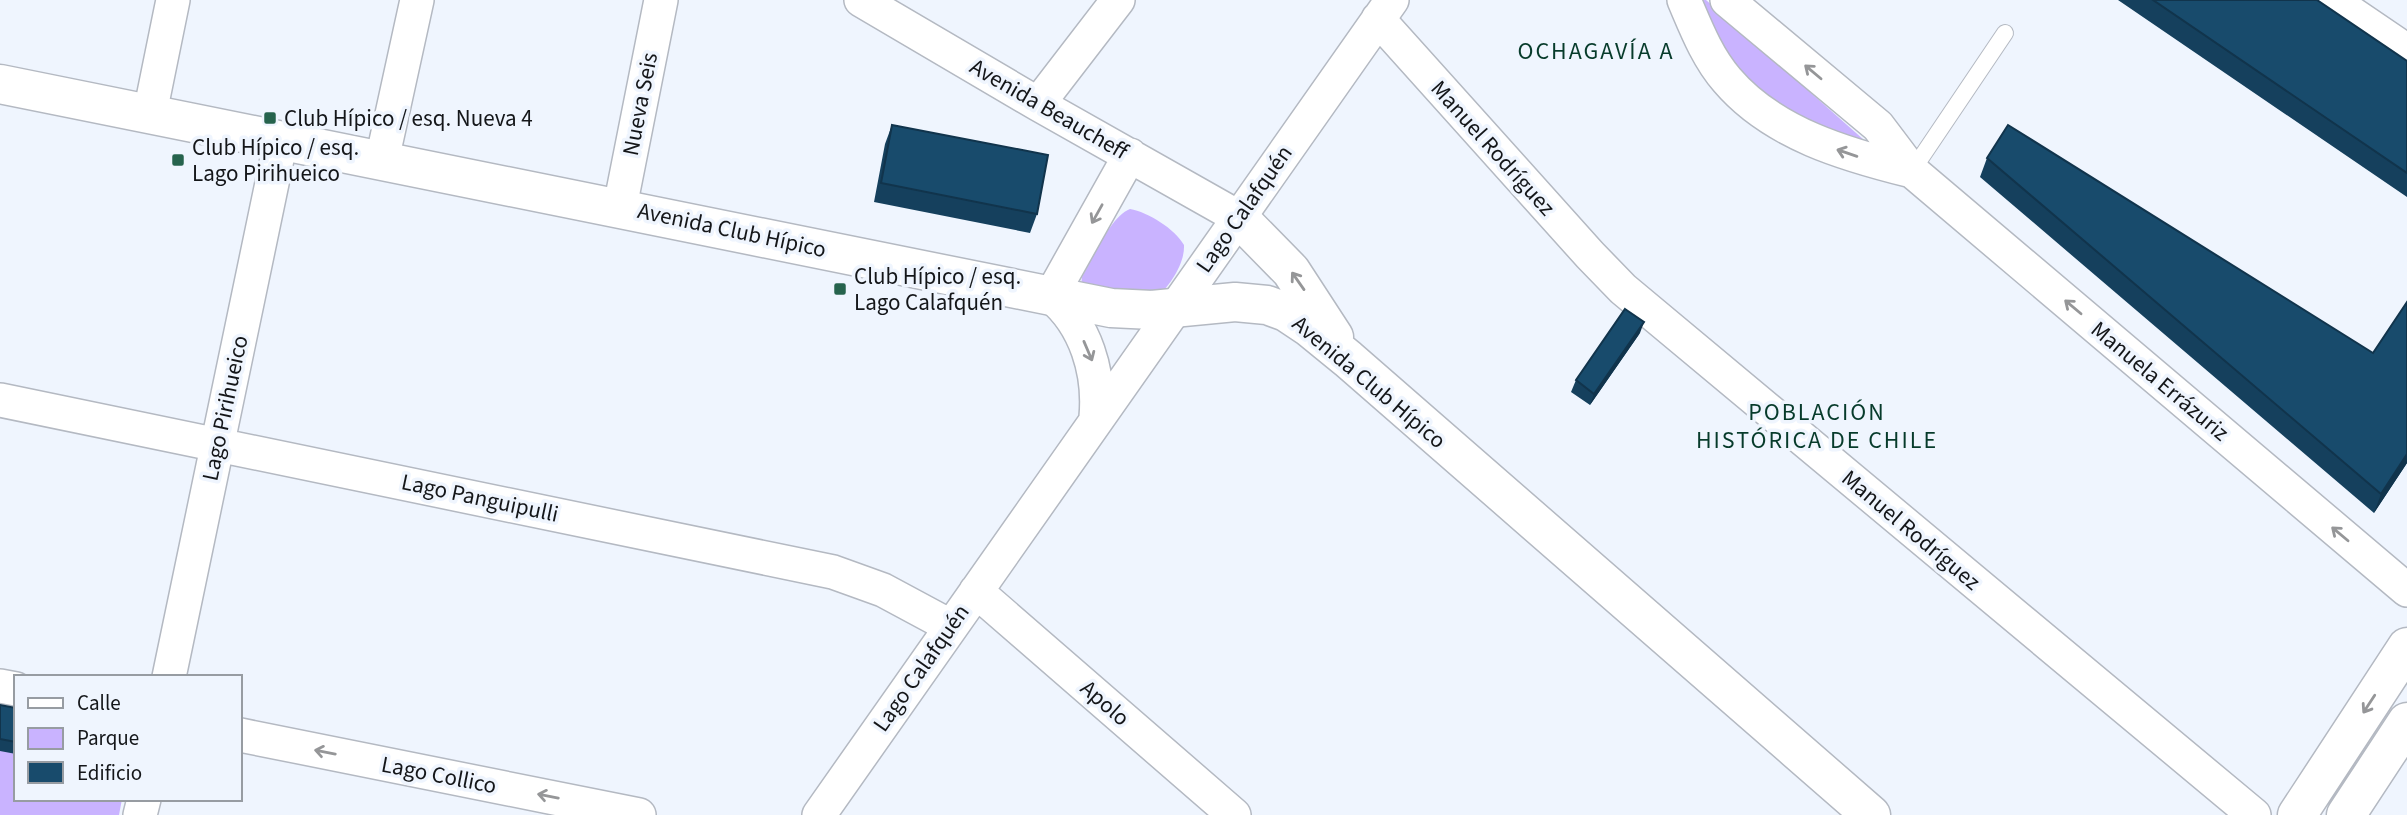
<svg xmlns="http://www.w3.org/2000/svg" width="2407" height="815" viewBox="0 0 2407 815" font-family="'Source Sans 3',sans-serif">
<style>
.green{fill:#c9b3ff}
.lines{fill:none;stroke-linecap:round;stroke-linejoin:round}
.service-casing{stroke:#b4b9c2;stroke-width:18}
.minor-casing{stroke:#b4b9c2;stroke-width:36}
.secondary-casing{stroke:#b4b9c2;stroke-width:41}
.service{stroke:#fff;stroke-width:16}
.minor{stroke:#fff;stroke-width:33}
.secondary{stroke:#fff;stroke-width:38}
.wall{fill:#15405d}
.shaded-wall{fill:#11344c}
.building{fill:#184b6c;stroke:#11344c;stroke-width:2}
.oneway{stroke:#959698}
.poi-dot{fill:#26634d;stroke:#eff5fe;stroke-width:2.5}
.labels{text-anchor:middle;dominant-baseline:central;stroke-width:7;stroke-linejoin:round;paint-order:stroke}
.street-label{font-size:23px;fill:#141619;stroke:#eff5fe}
.poi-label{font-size:23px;fill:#141619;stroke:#eff5fe;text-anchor:start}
.neighbourhood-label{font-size:24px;letter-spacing:2px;fill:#073b2b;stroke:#eff5fe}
</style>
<rect width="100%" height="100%" fill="#eff5fe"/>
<!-- green -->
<path class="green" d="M1699 0H1706L1873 148 1866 151 1762 98 1718 44Z
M1130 209C1148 212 1175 229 1184 245 1185 264 1169 287 1155 299L1081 286 1082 277C1093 258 1110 217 1130 209Z
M0 710 16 713V799H122L119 815H0Z"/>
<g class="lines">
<!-- service casing -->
<g class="service-casing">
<path id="service" d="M1912 171 2005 33"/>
</g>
<!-- minor casing -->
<g class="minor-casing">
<path id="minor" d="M861 0 1038 104 1238 217
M1684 0C1696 28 1707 57 1727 80 1773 134 1847 155 1912 171
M1727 0 1878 126 1912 171 2407 590
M2332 0 2407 51
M1378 19 1590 255 1623 289 2254 815
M1038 104 1118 0
M150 113 173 0
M382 160 417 0
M620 207 661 0
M0 400 833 572 883 590 950 626
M1096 417C1100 373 1086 325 1051 296L1130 155
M976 591 1234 815
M169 677 281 140
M0 686 16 689
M240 735 639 815
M140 815 144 799
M819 815 1392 0"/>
</g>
<!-- secondary casing -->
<g class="secondary-casing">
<path id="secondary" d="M0 84 1111 308 1152 310 1235 302 1267 305 1286 312 1310 328 1348 359 1871 815
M1238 217 1291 271 1334 337
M2297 815 2407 647
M2346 815 2407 722"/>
</g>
<!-- service -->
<use href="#service" class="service"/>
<!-- minor -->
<use href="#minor" class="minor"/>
<!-- secondary -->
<use href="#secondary" class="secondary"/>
</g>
<!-- wall -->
<path class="wall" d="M2118 0H2317L2407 61V197Z
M892 125 1037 214 1030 233 874 202 885 144Z
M1987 158 2373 353 2407 302V463L2374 513 1980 177Z
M1640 333 1590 405 1571 392 1576 380Z
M0 705 16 708V754L0 751Z"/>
<!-- shaded-wall -->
<path class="shaded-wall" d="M1644 322 1640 333 1590 405 1594 394Z
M2407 454V463L2374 513 2381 494Z"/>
<!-- building -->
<path class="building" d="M2153 0H2317L2407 61V173Z
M892 125 1048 155 1037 214 881 183Z
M2008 125 2373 353 2407 302V454L2381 494 1987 158Z
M1625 309 1644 322 1594 394 1576 380Z
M0 705 16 708V742L0 739Z"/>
<!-- one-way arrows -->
<defs><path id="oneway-shaft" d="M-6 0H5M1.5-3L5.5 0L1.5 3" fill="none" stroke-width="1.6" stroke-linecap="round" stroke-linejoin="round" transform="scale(1.75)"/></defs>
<g class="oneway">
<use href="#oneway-shaft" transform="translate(1813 72) rotate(-140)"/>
<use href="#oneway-shaft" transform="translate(1847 153) rotate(-161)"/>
<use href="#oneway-shaft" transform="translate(1097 214) rotate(119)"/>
<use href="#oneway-shaft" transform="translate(1298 281) rotate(-125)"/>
<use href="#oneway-shaft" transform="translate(2073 307) rotate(-140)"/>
<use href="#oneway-shaft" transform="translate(1088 351) rotate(67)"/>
<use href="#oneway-shaft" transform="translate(2340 534) rotate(-140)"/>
<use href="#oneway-shaft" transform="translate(2369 704) rotate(123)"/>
<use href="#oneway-shaft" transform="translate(325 752) rotate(-169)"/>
<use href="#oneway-shaft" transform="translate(548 796) rotate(-169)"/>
</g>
<!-- markers -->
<g class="poi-dot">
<rect x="263" y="111" width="14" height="14" rx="3.5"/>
<rect x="171" y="153" width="14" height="14" rx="3.5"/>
<rect x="833" y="282" width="14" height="14" rx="3.5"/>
</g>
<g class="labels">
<!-- street labels -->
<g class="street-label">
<text transform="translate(640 104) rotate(-79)">Nueva Seis</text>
<text transform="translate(1049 109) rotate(30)">Avenida Beaucheff</text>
<text transform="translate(1493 148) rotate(48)">Manuel Rodríguez</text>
<text transform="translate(1244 209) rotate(-55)">Lago Calafquén</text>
<text transform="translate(732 230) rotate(12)">Avenida Club Hípico</text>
<text transform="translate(2160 381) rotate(40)">Manuela Errázuriz</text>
<text transform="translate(1369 382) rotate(40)">Avenida Club Hípico</text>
<text transform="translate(225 408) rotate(-78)">Lago Pirihueico</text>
<text transform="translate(480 498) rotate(12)">Lago Panguipulli</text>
<text transform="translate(1911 530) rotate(40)">Manuel Rodríguez</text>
<text transform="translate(921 668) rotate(-55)">Lago Calafquén</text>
<text transform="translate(1105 703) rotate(41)">Apolo</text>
<text transform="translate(439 775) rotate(11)">Lago Collico</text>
</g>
<!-- poi labels -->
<g class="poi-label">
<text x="284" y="118">Club Hípico / esq. Nueva 4</text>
<text x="192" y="147">Club Hípico / esq.<tspan x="192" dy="26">Lago Pirihueico</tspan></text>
<text x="854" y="276">Club Hípico / esq.<tspan x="854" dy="26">Lago Calafquén</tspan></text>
</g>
<!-- neighbourhood labels -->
<g class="neighbourhood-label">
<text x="1596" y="51">OCHAGAVÍA A</text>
<text x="1817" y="412">POBLACIÓN<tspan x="1817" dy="28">HISTÓRICA DE CHILE</tspan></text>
</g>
</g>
<!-- legend -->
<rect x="14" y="675" width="228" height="126" fill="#eff5fe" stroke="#979ca2" stroke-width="2"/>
<rect x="28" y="698" width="35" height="10" fill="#ffffff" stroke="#979ca2" stroke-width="2"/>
<text x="77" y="710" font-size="21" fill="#141619">Calle</text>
<rect x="28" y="728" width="35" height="21" fill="#c9b3ff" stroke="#979ca2" stroke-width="2"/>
<text x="77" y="745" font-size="21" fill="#141619">Parque</text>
<rect x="28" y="762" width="35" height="21" fill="#184b6c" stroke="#979ca2" stroke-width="2"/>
<text x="77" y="780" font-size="21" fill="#141619">Edificio</text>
</svg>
